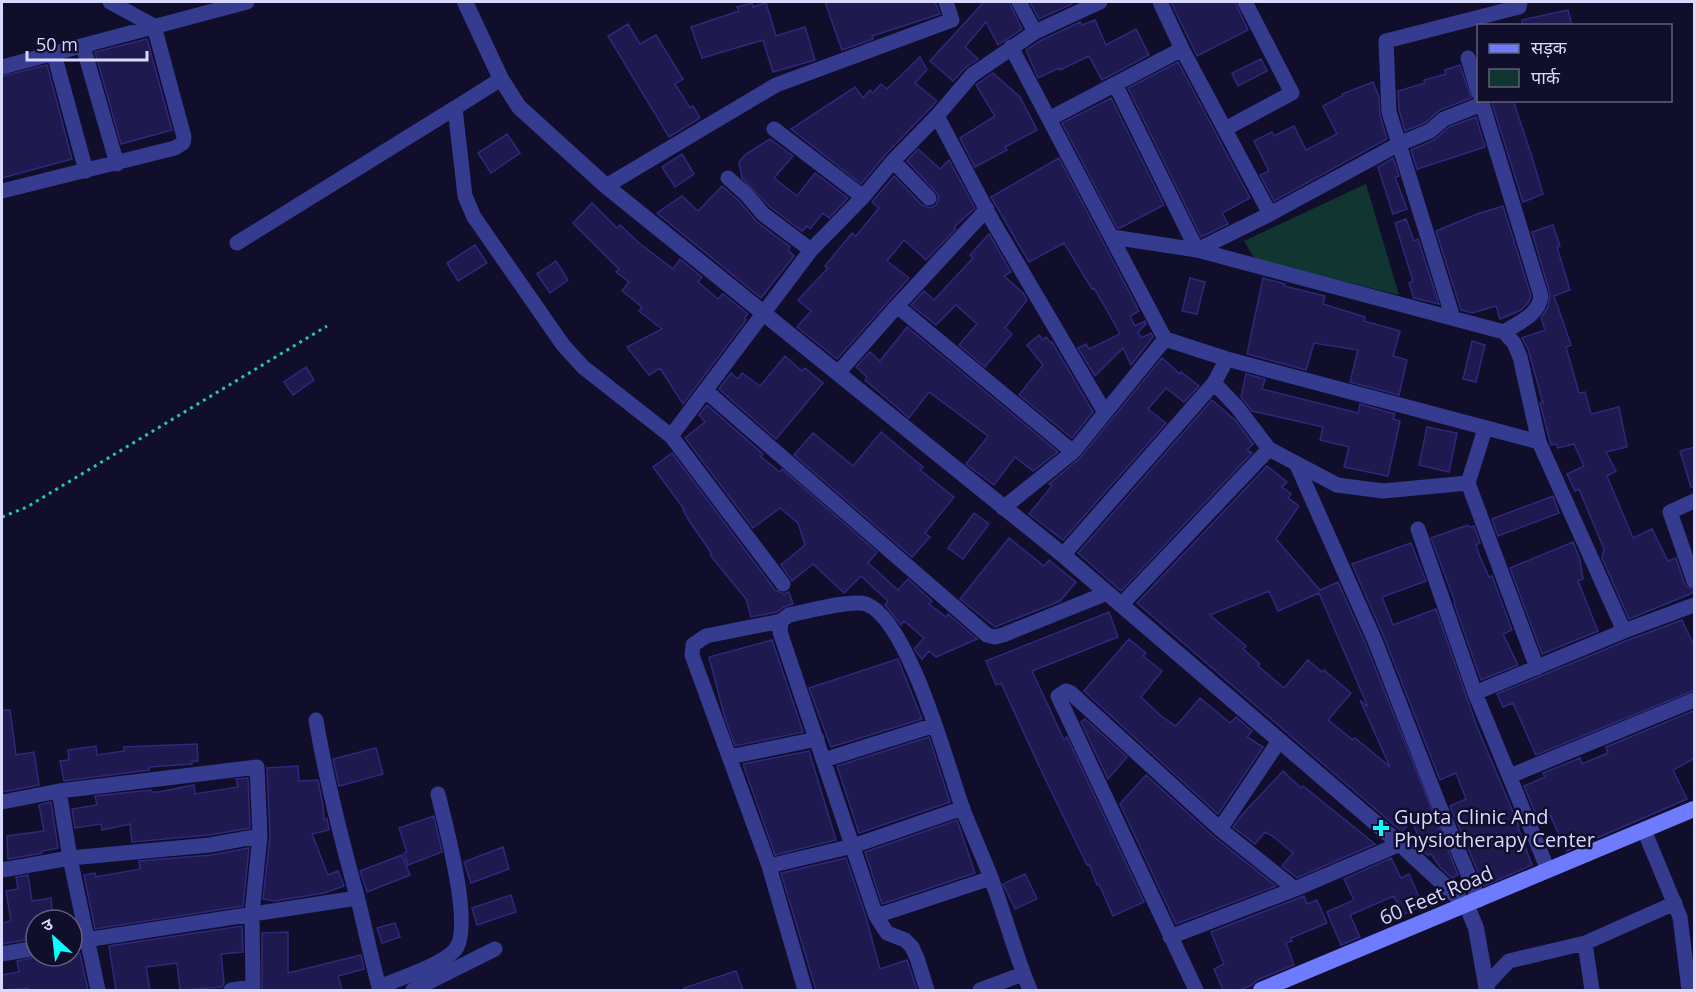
<svg xmlns="http://www.w3.org/2000/svg" width="1696" height="992" viewBox="0 0 1696 992" font-family="'Open Sans','Noto Sans Devanagari',sans-serif">
<style>
.green{fill:#113631}
.building{fill:#1e194e;stroke:#30287c;stroke-width:1.5;fill-rule:evenodd}
.lines{fill:none;stroke-linecap:round;stroke-linejoin:round}
.path{stroke:#25c7ac;stroke-width:3;stroke-dasharray:3 4.5;stroke-linecap:butt}
.minor{stroke:#353b8e;stroke-width:15}
.tertiary{stroke:#353b8e;stroke-width:16}
.secondary{stroke:#6f7bff;stroke-width:16}
.poi-dot{fill:#04fffe;stroke:#100e2b;stroke-width:2}
.labels{text-anchor:middle;dominant-baseline:central;stroke-width:5;stroke-linejoin:round;paint-order:stroke}
.poi-label{font-size:20px;fill:#d9d8ff;stroke:#100e2b;text-anchor:start}
.street-label{font-size:20px;fill:#d9d8ff;stroke:#100e2b}
</style>
<rect width="100%" height="100%" fill="#100e2b"/>
<!-- green -->
<path class="green" d="M1366 184 1399 295 1255 259 1244 241Z"/>
<!-- building -->
<path class="building" d="M825 2H935L940 14 872 36 873 39 842 50Z
M984 2H1009L1022 29 998 45 986 22 965 47 978 59 965 68 953 81 930 61Z
M1030 2H1071L1072 4 1039 19Z
M1171 2H1235L1248 30 1197 56Z
M752 3 753 7 766 3 776 36 805 27 815 60 773 72 763 40 702 58 691 27 739 11 737 7Z
M1568 10 1572 26H1522V20Z
M1095 20 1106 45 1136 29 1149 55 1102 80 1089 56 1060 70 1059 68 1038 78 1026 50 1040 41 1080 22 1082 25Z
M628 24 640 44 656 35 683 79 675 84 690 108 693 106 700 118 669 137 608 36Z
M147 39 172 130 121 144 95 52Z
M920 57 927 70 915 83 937 101 886 154 861 184 791 129 855 87 863 98 870 90 873 93 881 84 887 89Z
M1261 59 1267 71 1238 86 1232 73Z
M1178 62 1250 198 1222 213 1228 224 1201 237 1128 88Z
M47 65 72 159 2 178V76Z
M1460 65 1471 98 1440 110 1425 123 1405 131 1399 110 1398 91 1425 83 1424 80 1446 74 1445 70Z
M993 73 1020 97 1037 130 1005 147 1007 150 975 167 960 138 995 116 976 85Z
M1373 82 1379 97 1380 115 1387 139 1274 201 1260 175 1269 171 1254 141 1272 132 1274 136 1294 126 1306 150 1337 134 1323 106 1342 96V94Z
M1111 98 1164 205 1120 228H1117L1062 123Z
M1491 100H1513L1531 154 1543 194 1523 202Z
M1476 117 1485 147 1417 169 1411 150 1434 140 1449 127Z
M507 134 520 153 491 173 478 153Z
M770 139 793 156 774 178 797 196 815 173 848 198 829 218 823 213 810 229 807 226 802 231 770 207 742 178 739 162 746 154Z
M918 149 940 169 949 160 975 208 954 227 956 229 926 260 904 240 887 261 909 278 837 359 797 327 811 311 798 300 828 268 825 266 852 233 856 236 879 208 872 202 894 176 922 205 931 208 936 205 939 196 936 192 907 161Z
M682 154 694 174 675 187 662 167Z
M1059 158 1139 311 1130 316 1135 326 1145 321 1146 324 1138 332 1141 338 1151 333 1153 337 1131 365 1123 348 1095 376 1078 348 1086 344 1089 349 1120 334 1104 305 1094 288 1092 289 1064 243 1029 262 991 197Z
M1393 158 1399 176 1395 177 1407 209 1393 214 1378 167Z
M722 186 739 201 757 222 790 247 788 250 794 256 761 298 657 213 682 196 698 211Z
M592 203 617 228 620 225 639 243 673 269 680 259 702 277 698 282 718 299 723 294 748 314 744 319 746 320 683 404 660 368 649 375 627 347 662 329 639 311 642 307 622 291 629 282 616 272 619 269 573 223Z
M1503 206 1531 296 1528 303 1521 310 1500 319 1496 306 1472 313 1461 310 1436 231 1477 214Z
M1406 219 1414 241 1418 239 1439 304 1414 298 1409 283 1413 281 1395 223Z
M1553 225 1560 246 1557 247 1570 290 1554 296 1571 345 1566 347 1579 393 1585 392 1591 414 1619 407 1627 447 1606 452 1616 471 1607 476 1633 538 1652 529 1668 561 1676 558 1685 585 1695 592 1629 619 1602 558 1604 549 1579 489 1575 491 1567 474 1584 466 1574 444 1558 448 1556 444 1551 445 1540 403H1543L1528 349 1522 338 1545 330 1541 318 1548 307 1550 294 1532 232Z
M989 234 1011 272 1004 276 1023 293 1027 300 1005 328 1012 334 985 367 959 345 977 324 956 305 936 325 911 305 924 291 934 300 973 258 970 255Z
M475 245 487 263 458 281 447 263Z
M556 261 568 280 550 293 537 274Z
M1190 278 1205 282 1197 314 1182 311Z
M1263 278 1285 284 1284 286 1325 296 1323 304 1365 317 1364 321 1400 331 1393 356 1407 360 1399 395 1350 382 1358 350 1314 343 1306 370 1247 354Z
M907 327 1058 452 1033 471 1015 457 994 485 966 464 988 436 929 392 909 418 885 397 865 380 867 377 856 367 870 352 880 361Z
M1039 335 1043 340 1046 337 1051 343 1052 342 1093 412 1072 438 1019 395 1043 365 1027 345Z
M1472 341 1485 345 1476 382 1463 379Z
M785 356 802 371 805 368 823 383 776 439 719 389 731 373 738 379 742 373 760 386Z
M1162 358 1180 374 1181 372 1199 386 1184 402 1166 388 1148 409 1166 423 1063 540 1029 514 1052 486 1049 484 1080 458Z
M306 367 314 380 293 395 284 382Z
M1246 374 1265 379 1262 389 1358 413 1360 404 1395 414 1393 419 1400 421 1388 476 1344 467 1349 447 1320 440 1323 427 1252 411 1241 397Z
M1212 400 1236 421 1253 444 1247 450 1252 453 1121 591 1078 553Z
M707 405 763 454 761 457 780 472 782 469 877 552 868 563 898 590 908 579 932 601 929 604 946 617 948 614 977 639 936 657 929 651 922 659 914 649 924 638 904 621 901 625 885 605 888 601 861 576 844 593 813 564 792 581 781 565 805 545 798 523 780 508 753 528 685 438 705 422 699 415Z
M1427 427 1457 433 1449 472 1419 465Z
M881 432 923 467 920 470 954 497 925 533 930 537 912 557 794 455 813 433 853 466Z
M1695 447V487H1691L1680 451Z
M672 453 775 590 784 594 789 592 793 604 784 607 777 612 751 617 746 599 710 555 712 554 690 522 683 510 684 509 653 467Z
M1267 466 1287 482 1282 487 1291 494 1288 498 1299 506 1276 539 1320 590 1338 582 1366 645 1458 875 1452 878 1440 867 1431 854 1428 855 1426 854 1411 820 1402 832 1137 603ZM1269 591 1278 611 1319 593 1368 707 1360 700 1390 767 1355 738 1353 740 1328 720 1351 693 1324 670 1322 672 1308 660 1284 688 1258 666 1260 664 1243 649 1246 646 1210 615Z
M1553 496 1559 513 1498 536 1492 519Z
M974 513 989 524 963 559 948 548Z
M1468 525 1469 527 1474 526 1480 543 1476 545 1480 557 1489 577 1492 576 1512 630 1503 634 1518 665 1481 680 1454 603 1455 602 1431 538Z
M1009 538 1044 566 1049 560 1076 582 1060 601 995 627 960 599Z
M1573 542 1580 560 1583 579 1578 581 1598 631 1542 654 1510 568Z
M1411 543 1426 581 1382 597 1393 625 1436 609 1477 727 1519 826 1518 827 1532 865 1484 886 1450 806 1466 799 1456 773 1440 780 1384 637 1352 564Z
M1109 612 1118 637 1032 671 1064 740 1067 737 1144 902 1113 916 1099 884 1097 885 1089 864 1087 865 1041 770 1001 683 996 685 986 661Z
M1682 620 1695 648V690L1536 755 1513 703 1503 707 1497 694 1628 640Z
M1129 639 1146 653 1143 656 1162 671 1141 697 1161 716 1176 726 1200 698 1230 723 1236 717 1252 731 1247 737 1263 747 1218 814 1084 691Z
M772 640 803 732 735 746 725 718 709 657Z
M898 659 922 719 831 747 809 688Z
M2 710H10L16 755 34 752 39 785 2 792Z
M1695 710V758L1673 770 1687 799 1567 851 1550 815 1538 819 1524 786 1545 777 1543 773 1580 758 1582 764 1608 753 1606 747Z
M1085 719 1127 757 1108 779 1081 722Z
M929 737 950 802 859 833 837 766Z
M197 744 198 761H192V764L149 767V770L64 781 60 761 69 760 68 750 96 746 97 755 124 751V747Z
M376 748 383 774 339 786 333 759Z
M809 751 836 840 775 855 743 764Z
M298 766 299 781 318 780 323 806 324 819H327L329 830 312 834 328 875 338 871 344 886 324 893 275 901 263 899 270 836 267 768Z
M1283 771 1301 788 1303 786 1375 844 1297 878 1282 866 1293 853 1274 837 1265 832 1255 844 1233 827 1240 817Z
M1146 775 1213 836 1276 886 1176 924 1120 804Z
M248 778 250 828 209 835 132 842 130 824 102 830 101 824 75 828 72 809 97 805 95 796 151 790V792H159L194 785 195 794 238 787 236 779Z
M51 802 58 848 42 851V853L8 859 7 836 44 831 39 805Z
M434 816 442 852 408 865 404 853 407 852 399 828Z
M957 820 975 873 882 904 865 852Z
M503 847 509 869 471 883 464 862Z
M249 848 243 906 95 929 84 875 95 873 96 877 140 869 139 861 211 855Z
M402 855 410 875 367 892 360 871Z
M846 858 865 914 880 969 907 960 917 990H816L781 873Z
M1391 858 1401 878 1409 874 1423 906 1402 915 1394 896 1350 915 1360 937 1341 945 1327 912 1354 900 1344 879Z
M1025 874 1037 899 1015 909 1003 884Z
M28 875 32 901 51 898 53 920H36V938L2 944V923L11 921 6 891 18 889 16 877Z
M511 895 516 912 477 925 472 908Z
M1304 896 1307 904 1317 900 1327 923 1291 938 1292 941 1286 943 1294 965 1257 980 1252 985 1240 990H1223L1214 969 1224 964 1211 932Z
M395 923 400 937 382 943 377 928Z
M242 926 243 952 221 954 224 983 222 987 180 990 177 963 146 967 150 990H116L109 946Z
M288 932V973L361 955 364 969 338 976 342 990H262V933Z
M80 954 88 990H29L28 988 2 990V975L19 972 17 961 41 956Z
M736 971 743 990H684V988Z"/>
<g class="lines">
<!-- path -->
<path class="path" d="M2 517 27 507 327 326"/>
<!-- minor -->
<path class="minor" d="M110 2 154 26
M1019 2 1035 32
M1160 2 1182 49 1270 214
M83 46 117 164
M54 54 86 171
M1468 58 1478 92
M2 67 247 2
M501 79 455 108 465 196 474 217 563 345 583 367 671 436 783 584
M1481 100 1541 296C1539 315 1518 323 1504 332
M1482 104 1444 119 1430 131 1399 144 1270 214 1197 250 1504 332 1514 343 1520 357 1539 442 1624 631
M937 116 993 222 1104 411
M1049 119 1182 49
M774 129 863 197
M1225 129 1292 93 1245 2
M893 161 929 198
M728 178 746 194 763 214 811 250
M606 186 776 85 952 20 946 2
M2 191 175 148 183 143 184 137 154 26
M1112 237 1197 250 1115 84
M237 243 455 108
M897 306 1073 452
M1453 318 1389 112 1386 41 1519 7 1520 2
M1165 339 1227 359 1539 442
M838 373 897 306 987 209
M1214 383 1237 407 1269 449 1337 485 1383 491 1468 483 1485 429
M706 391 987 635 995 637 1003 635 1107 593
M671 436 811 250 863 197 893 161 937 116 972 75 1035 32 1100 2
M1296 463 1375 641 1439 805 1479 900
M1468 483 1537 668
M1694 501 1670 512 1694 581
M1003 508 1073 452 1165 339 1011 47
M1418 529 1475 693 1548 870
M1063 555 1214 383 1227 359
M1121 605 1269 449
M1475 693 1624 631 1694 605
M316 720C326 780 341 838 357 896 365 927 371 959 380 990
M729 757 817 739
M824 760 935 725
M1510 776 1694 700
M59 791 70 858 98 990
M2 802 59 791 257 767 260 836 252 914 253 987 231 990
M1220 829 1279 741
M1644 830 1680 917 1689 990
M769 866 692 655 693 645 706 636 781 621
M2 870 70 858 210 845 260 836
M876 916 991 878
M1170 937 1295 889 1400 844
M72 942 357 898
M1585 943 1592 990
M2 954 36 948
M1486 985 1509 961 1585 943 1675 903
M379 987C400 978 439 966 454 951 475 931 445 823 438 794
M413 990 495 949
M805 990 769 866 853 846 963 808
M927 990 917 958 912 947 905 940 887 933 876 916 780 632 781 621 789 615C806 612 851 599 866 604 908 619 947 764 962 807 971 831 982 854 991 878 1005 915 1015 954 1030 990
M980 990 1023 974
M1196 990 1058 696 1066 691 1071 693 1220 829 1295 889"/>
<!-- tertiary -->
<path class="tertiary" d="M465 2 501 79 519 107 606 186 1063 555 1400 844 1467 906 1476 928 1487 990"/>
<!-- secondary -->
<path class="secondary" d="M1261 990 1694 809"/>
</g>
<!-- markers -->
<path class="poi-dot" d="M1378 819h6v6h6v6h-6v6h-6v-6h-6v-6h6z"/>
<g class="labels">
<!-- poi labels -->
<g class="poi-label">
<text x="1394" y="816">Gupta Clinic And<tspan x="1394" dy="23">Physiotherapy Center</tspan></text>
</g>
<!-- street labels -->
<g class="street-label">
<text transform="translate(1436 895) rotate(-23)">60 Feet Road</text>
</g>
</g>
<!-- border -->
<rect width="1696" height="992" fill="none" stroke="#d9d8ff" stroke-width="6"/>
<!-- legend -->
<rect x="1477" y="24" width="195" height="78" fill="#100e2b" stroke="#605f80" stroke-width="1.5"/>
<rect x="1489" y="44" width="30" height="9" fill="#6f7bff" stroke="#605f80" stroke-width="1.5"/>
<text x="1531" y="54" font-size="18" fill="#d9d8ff">सड़क</text>
<rect x="1489" y="69" width="30" height="18" fill="#113631" stroke="#605f80" stroke-width="1.5"/>
<text x="1531" y="84" font-size="18" fill="#d9d8ff">पार्क</text>
<!-- north arrow -->
<g transform="translate(54 938) rotate(333)"><circle r="28" fill="#100e2b" stroke="#605f80" stroke-width="1.5"/>
<path d="M0-4.5L10 22L0 15L-10 22Z" fill="#04fffe"/>
<text y="-9" font-size="16" font-weight="bold" text-anchor="middle" fill="#d9d8ff">उ</text>
</g>
<!-- scale -->
<path d="M27 51v9h120v-9" fill="none" stroke="#d9d8ff" stroke-width="3"/>
<text x="36" y="51" font-size="18" fill="#d9d8ff" stroke="#100e2b" stroke-width="4.5" paint-order="stroke">50 m</text>
</svg>
